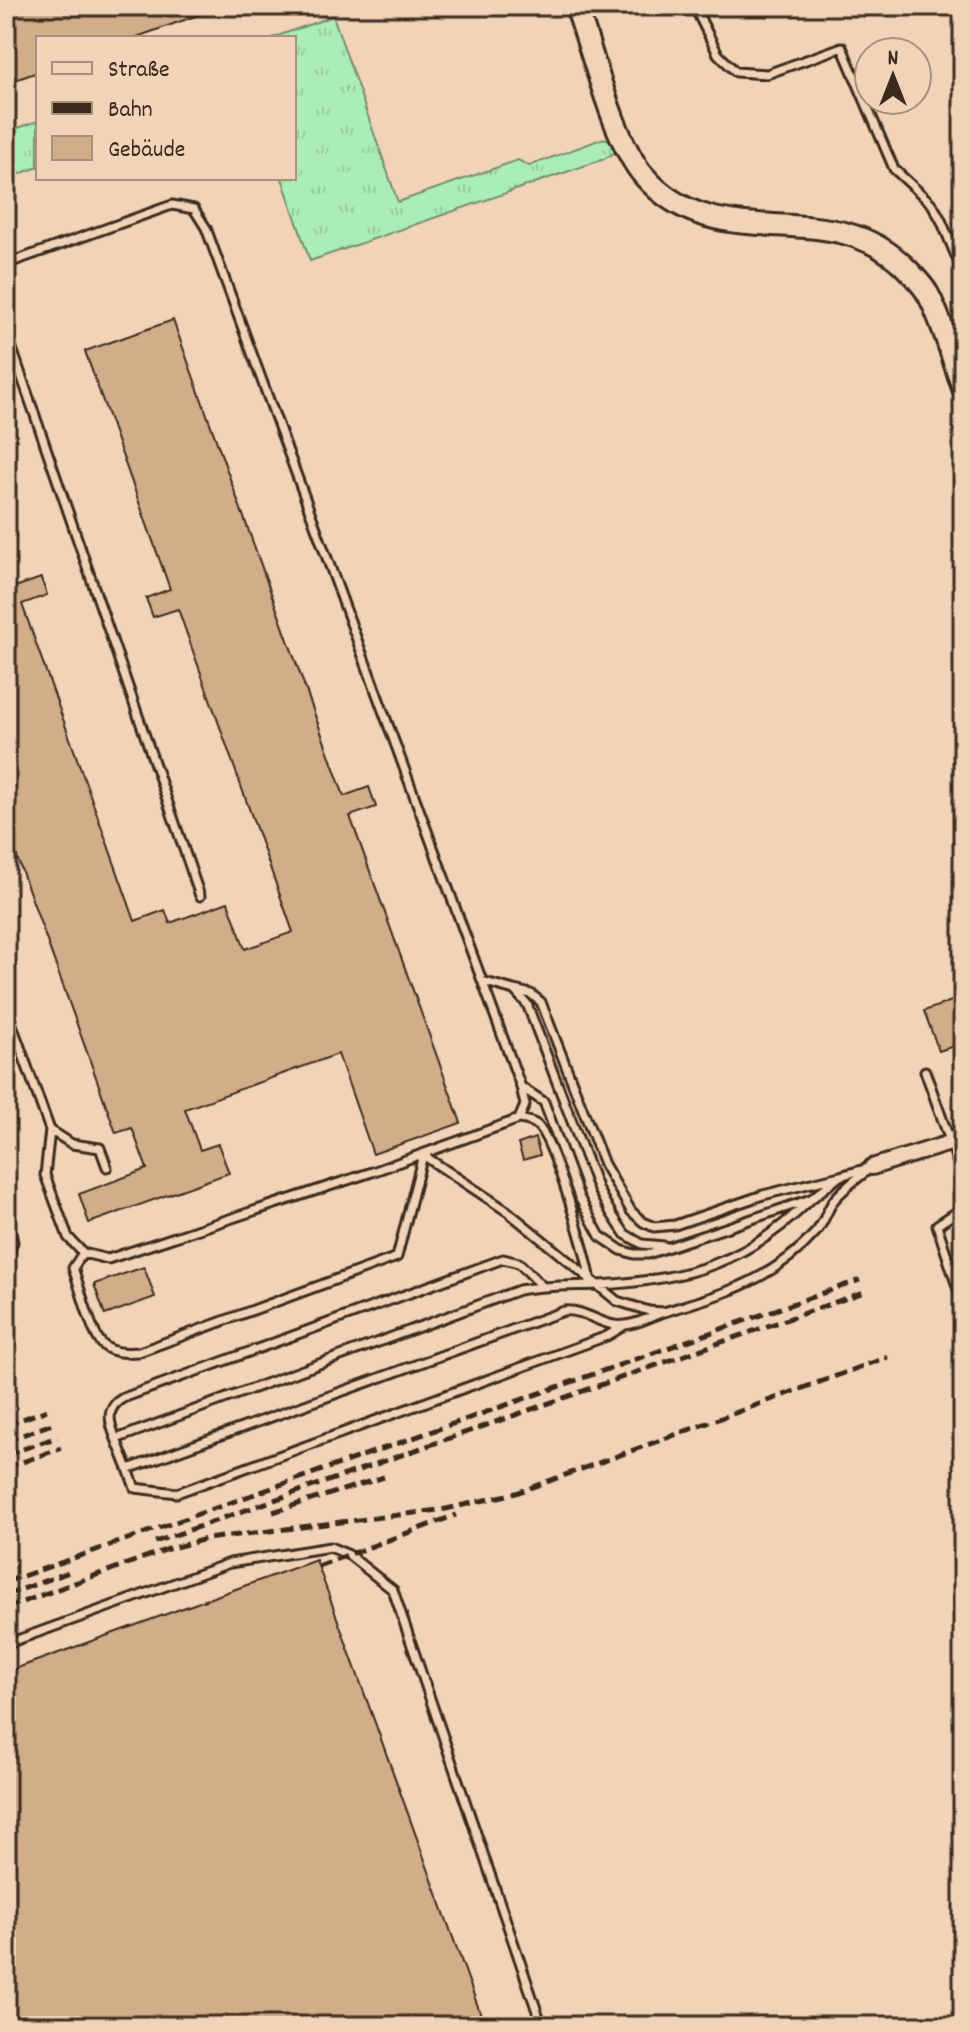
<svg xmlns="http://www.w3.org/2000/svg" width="969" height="2032" viewBox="0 0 969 2032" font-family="Dekko,sans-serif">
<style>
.grass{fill:url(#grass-tufts);stroke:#728c6b;stroke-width:2}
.building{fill:#d1ad89;stroke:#3b2a1e;stroke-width:2}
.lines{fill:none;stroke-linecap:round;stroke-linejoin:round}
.lane-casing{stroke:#3b2a1e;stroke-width:13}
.street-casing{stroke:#3b2a1e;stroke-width:20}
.secondary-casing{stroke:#3b2a1e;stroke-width:26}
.lane{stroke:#f1d4b8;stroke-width:7}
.street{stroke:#f1d4b8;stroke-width:14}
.secondary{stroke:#f1d4b8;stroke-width:20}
.rail{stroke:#3b2a1e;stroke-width:5;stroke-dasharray:12 6;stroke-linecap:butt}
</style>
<defs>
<pattern id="grass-tufts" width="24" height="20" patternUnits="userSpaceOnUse" patternTransform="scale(2)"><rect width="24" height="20" fill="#aaedb8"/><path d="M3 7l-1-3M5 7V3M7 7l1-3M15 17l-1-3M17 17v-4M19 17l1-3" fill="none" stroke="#93cb9e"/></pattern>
</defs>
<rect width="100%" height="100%" fill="#f1d4b8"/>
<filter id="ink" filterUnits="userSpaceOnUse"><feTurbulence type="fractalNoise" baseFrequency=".0125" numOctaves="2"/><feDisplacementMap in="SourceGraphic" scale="16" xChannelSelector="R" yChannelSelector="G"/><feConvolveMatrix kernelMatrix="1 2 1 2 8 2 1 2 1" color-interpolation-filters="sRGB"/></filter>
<g filter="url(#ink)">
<!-- grass -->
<path class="grass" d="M333 16 398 202 518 160 529 166 604 138 614 143 617 151 604 159 310 261 282 178H294V38H272Z
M38 121V167L6 179V132Z"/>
<!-- building -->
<path class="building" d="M6 6H218V8L134 38H38V72L6 83Z
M173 320 344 796 369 787 376 807 350 816 461 1123 373 1154 338 1054 185 1109 200 1150 218 1144 229 1173 89 1223 79 1194 147 1169 132 1128 116 1133 6 827V590L41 578 47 595 22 604 135 921 165 910 170 923 228 902 245 949 293 932 178 609 153 617 146 598 170 589 85 351Z
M954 1000 963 1025V1043L939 1051 924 1011Z
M535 1138 540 1155 523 1160 518 1144Z
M144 1267 155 1297 105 1315 94 1284Z
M316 1560 485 2026H6V1672Z"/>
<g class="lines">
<!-- lane casing -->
<g class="lane-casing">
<path id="lane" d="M694 6 718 54 736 72 767 74 842 47 894 169 932 204 941 220 963 273
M6 264 172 205 194 209 206 228 521 1087 525 1105 519 1119 372 1172 108 1259 83 1253 68 1237 45 1175 50 1130 6 1008
M6 331 200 896
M482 981 514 990 527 1004 598 1190 611 1213 625 1234 642 1244 664 1246
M514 990 531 994 541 1002 604 1164 631 1211 643 1222 654 1227 675 1225 763 1195 840 1176
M925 1071 963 1177
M521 1087 544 1102 579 1197 600 1236 621 1250 634 1254H648L811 1199 840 1176 865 1169
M519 1119C525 1120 532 1121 537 1125 554 1140 586 1254 591 1281
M50 1130 72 1144 100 1148 107 1167
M963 1208 937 1225 963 1305
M6 1212 13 1242 6 1261
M83 1253 73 1268C79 1284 90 1328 99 1340 108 1354 125 1353 139 1352L397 1257 423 1155 507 1211 617 1301 649 1311 664 1312C723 1294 774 1280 816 1232 824 1223 827 1210 834 1200 845 1187 859 1177 872 1167
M664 1312C649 1317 630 1328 614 1325 596 1322 583 1309 564 1311L128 1469 116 1439 519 1290C546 1285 572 1286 599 1285 687 1280 748 1263 811 1199
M116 1439C109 1422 105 1408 123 1398L503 1259 519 1263 542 1286
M128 1469 135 1488 177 1493 607 1336 622 1327
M6 1644 230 1563 330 1547 349 1555 393 1590 542 2026"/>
</g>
<!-- street casing -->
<g class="street-casing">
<path id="street" d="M872 1167 963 1139"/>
</g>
<!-- secondary casing -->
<g class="secondary-casing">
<path id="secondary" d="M576 6C593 52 613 140 644 176 719 262 829 190 906 268 914 276 924 286 929 296 944 325 952 358 963 388"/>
</g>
<!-- lane -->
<use href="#lane" class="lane"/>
<!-- street -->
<use href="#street" class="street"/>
<!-- secondary -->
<use href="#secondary" class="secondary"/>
<!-- rail -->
<path class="rail" d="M6 1425 47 1410
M6 1441 52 1424
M6 1455 57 1437
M6 1468 61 1448
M273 1512 384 1477
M155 1542 864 1292
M318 1566 456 1515
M6 1582 860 1280
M6 1595 72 1571
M6 1608 168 1549 206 1539 446 1509 516 1493 888 1357"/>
</g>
</g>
<!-- margin -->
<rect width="969" height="2032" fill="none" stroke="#f1d4b8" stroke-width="32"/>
<rect x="16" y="16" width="937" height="2000" fill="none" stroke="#3b2a1e" stroke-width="3" filter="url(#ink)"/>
<!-- legend -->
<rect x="36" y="36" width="260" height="144" fill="#f1d4b8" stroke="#a8907a" stroke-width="2"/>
<rect x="52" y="62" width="40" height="12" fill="#f1d4b8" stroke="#a8907a" stroke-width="2"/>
<text x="108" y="76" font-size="24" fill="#3b2a1e">Straße</text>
<rect x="52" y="102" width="40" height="12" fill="#3b2a1e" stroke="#a8907a" stroke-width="2"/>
<text x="108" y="116" font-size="24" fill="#3b2a1e">Bahn</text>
<rect x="52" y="136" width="40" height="24" fill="#d1ad89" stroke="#a8907a" stroke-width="2"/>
<text x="108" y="156" font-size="24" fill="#3b2a1e">Gebäude</text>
<!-- north arrow -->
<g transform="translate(893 76)"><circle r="38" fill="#f1d4b8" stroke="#a8907a" stroke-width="2"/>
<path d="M0-6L14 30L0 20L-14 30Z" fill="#3b2a1e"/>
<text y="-12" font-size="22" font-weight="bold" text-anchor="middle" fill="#3b2a1e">N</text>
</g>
</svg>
